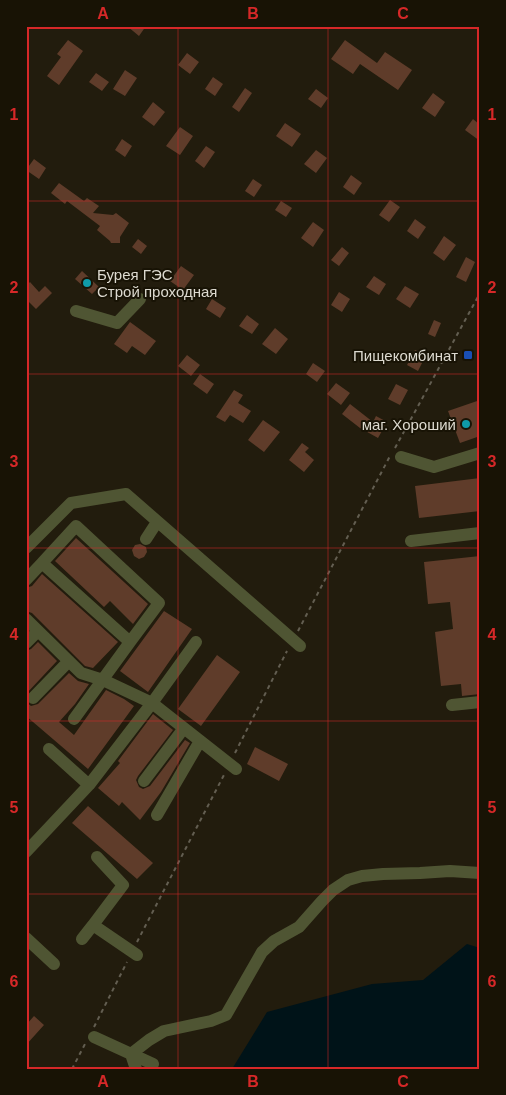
<svg xmlns="http://www.w3.org/2000/svg" width="506" height="1095" viewBox="0 0 506 1095" font-family="Helvetica,sans-serif">
<style>
.water{fill:#001318}
.building{fill:#5f3c2a}
.lines{fill:none;stroke-linecap:round;stroke-linejoin:round}
.path{stroke:#635e51;stroke-width:2;stroke-dasharray:4 4;stroke-linecap:butt}
.minor{stroke:#4f5533;stroke-width:12}
.grid{fill:none;stroke:#d62828;stroke-width:1;stroke-opacity:0.55}
.culture-dot{fill:#0f9aa8;stroke:#181305;stroke-width:2}
.transit-dot{fill:#1a4fb4;stroke:#181305;stroke-width:2}
.labels{text-anchor:middle;dominant-baseline:central;stroke-width:4;stroke-linejoin:round;paint-order:stroke}
.poi-label{font-size:15px;fill:#dddad0;stroke:#181305;text-anchor:end}
.neatline{fill:none;stroke:#d62828;stroke-width:2}
.grid-label{font-size:16px;text-anchor:middle;font-weight:bold;fill:#d62828}
</style>
<rect width="100%" height="100%" fill="#221c0d"/>
<!-- water -->
<path class="water" d="M467 944 480 948V1069H232L267 1012 372 984 423 980Z"/>
<!-- building -->
<path class="building" d="M127 26H146L139 36Z
M68 40 83 51 59 85 47 76 61 57 57 54Z
M345 40 377 63 385 52 412 70 398 90 360 64 353 74 331 59Z
M187 53 199 62 190 74 178 65Z
M125 70 137 78 125 96 113 89Z
M96 73 109 82 102 91 89 82Z
M213 77 223 84 215 96 205 89Z
M245 88 252 93 239 112 232 107Z
M316 89 328 98 321 108 308 99Z
M433 93 445 102 435 117 422 108Z
M153 102 165 112 154 126 142 117Z
M473 119 480 125V141L465 130Z
M285 123 301 134 292 147 276 136Z
M180 127 193 136 180 155 166 146Z
M122 139 132 146 125 157 115 150Z
M206 146 215 152 204 168 195 161Z
M316 150 327 158 316 173 304 164Z
M34 159 46 168 39 179 26 170Z
M351 175 362 183 354 195 343 187Z
M253 179 262 185 254 197 245 191Z
M59 183 84 201 87 198 99 206 93 213 113 215 116 213 129 223 120 237V243H111L110 241 97 230 100 226 67 201 65 204 51 193Z
M390 200 400 207 389 222 379 215Z
M281 201 292 208 286 217 275 210Z
M415 219 426 227 418 239 407 231Z
M313 222 324 230 313 247 301 238Z
M444 236 456 245 444 261 433 253Z
M138 239 147 246 141 254 132 247Z
M342 247 349 253 339 266 331 260Z
M466 257 475 262 466 282 456 277Z
M181 266 194 275 183 290 170 281Z
M82 271 99 287 92 294 75 279Z
M374 276 386 284 379 295 366 287Z
M30 282 39 292 45 286 52 293 36 309 26 299V286Z
M405 286 419 294 410 308 396 299Z
M339 292 350 299 342 312 331 305Z
M212 299 226 308 220 318 206 309Z
M247 315 259 324 252 334 239 326Z
M434 320 441 323 435 337 428 334Z
M130 322 156 341 145 355 132 346 127 353 114 344Z
M275 328 288 339 276 354 262 344Z
M415 350 426 355 418 371 407 365Z
M187 355 200 365 191 376 178 366Z
M313 363 325 371 317 382 306 374Z
M200 374 214 384 207 394 193 384Z
M336 383 350 393 341 405 327 394Z
M396 384 408 390 400 405 388 399Z
M234 390 243 395 238 403 251 411 243 423 230 415 225 422 216 417Z
M480 400V436L460 443 448 411Z
M350 404 373 422 376 416 387 422 378 438 360 428 342 414Z
M263 420 280 432 264 452 248 440Z
M302 443 309 448 305 452 314 460 304 472 289 460Z
M480 478V511L419 518 415 486Z
M76 538 148 604 133 624 110 601 104 607 55 561Z
M140 544 146 547 147 552 144 557 139 559 134 556 132 550 135 545Z
M480 556V694L462 696 461 684 441 686 435 632 453 629 450 602 428 604 424 562Z
M42 574 118 642 93 668 85 666 32 613 26 611V588L32 586Z
M164 611 192 629 148 692 120 671Z
M38 642 57 661 26 694V651L31 649Z
M217 655 240 672 201 726 178 709Z
M69 673 78 681 89 684 75 704 59 722 74 735 106 690 124 699 134 706 88 769 26 716V702L31 706 38 704Z
M153 714 173 730 138 776 136 780 139 787 143 789 150 786 185 740 190 743 161 792 140 820 122 802 119 806 98 788 120 763 118 761Z
M255 747 288 764 279 781 247 764Z
M88 806 153 863 137 879 72 823Z
M34 1016 44 1025 26 1045V1025Z"/>
<g class="lines">
<!-- path -->
<path class="path" d="M395 448 480 293
M298 631 390 456
M235 753 287 651
M137 942 225 773
M94 1027 127 962
M72 1069 85 1044"/>
<!-- minor -->
<path class="minor" d="M76 311 117 323 140 299
M401 457 434 467 480 453
M146 539 157 522
M411 541 480 533
M26 548 71 503 126 494 300 646
M42 563 76 526 159 603 130 642
M26 580 42 563 130 642 74 719
M26 619 81 673 103 680 152 703 236 769
M26 643 38 631
M33 698 69 661
M452 705 480 702
M49 749 89 785
M144 781 184 728
M157 815 200 741
M26 852 89 785 152 703 196 642
M97 857 123 885 93 925 137 955
M26 938 54 964
M82 939 93 925
M94 1037 153 1064
M136 1069 131 1054 149 1040 164 1031 211 1021 226 1015 262 952 274 941 299 927 322 901 333 890 348 880 362 876 383 874 420 873 450 871 480 873"/>
</g>
<!-- grid -->
<path class="grid" d="M178 26V1069M328 26V1069M26 201H480M26 374H480M26 548H480M26 721H480M26 894H480"/>
<!-- markers -->
<g class="culture-dot">
<circle cx="87" cy="283" r="5"/>
<circle cx="466" cy="424" r="5"/>
</g>
<rect class="transit-dot" x="463" y="350" width="10" height="10" rx="2.5"/>
<g class="labels">
<!-- poi labels -->
<g class="poi-label">
<text x="97" y="274" text-anchor="start">Бурея ГЭС<tspan x="97" dy="17">Строй проходная</tspan></text>
<text x="458" y="355">Пищекомбинат</text>
<text x="456" y="424">маг. Хороший</text>
</g>
</g>
<!-- border -->
<rect width="506" height="1095" fill="none" stroke="#181305" stroke-width="55"/>
<rect x="28" y="28" width="450" height="1040" class="neatline"/>
<g class="grid-label">
<text x="103" y="19">A</text>
<text x="253" y="19">B</text>
<text x="403" y="19">C</text>
<text x="14" y="120">1</text>
<text x="492" y="120">1</text>
<text x="14" y="293">2</text>
<text x="492" y="293">2</text>
<text x="14" y="467">3</text>
<text x="492" y="467">3</text>
<text x="14" y="640">4</text>
<text x="492" y="640">4</text>
<text x="14" y="813">5</text>
<text x="492" y="813">5</text>
<text x="14" y="987">6</text>
<text x="492" y="987">6</text>
<text x="103" y="1087">A</text>
<text x="253" y="1087">B</text>
<text x="403" y="1087">C</text>
</g>
</svg>
